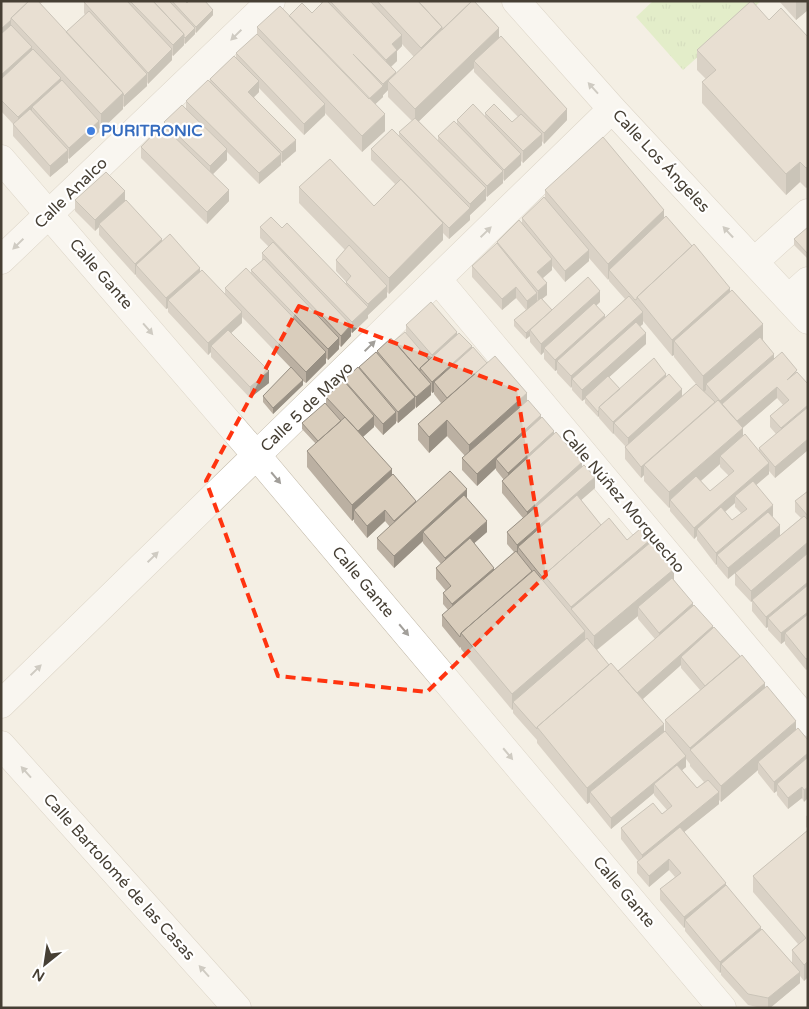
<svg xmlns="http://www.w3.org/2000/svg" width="809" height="1009" viewBox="0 0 809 1009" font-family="'Varela Round',sans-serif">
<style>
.park{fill:url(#park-tufts)}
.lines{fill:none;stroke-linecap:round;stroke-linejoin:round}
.minor-casing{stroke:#c0b7a6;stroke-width:29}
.minor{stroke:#fff;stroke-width:28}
.wall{fill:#bbb0a2;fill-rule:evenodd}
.shaded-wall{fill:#989084}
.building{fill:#d9cdbc;stroke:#989084}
.oneway{fill:#a29f9a}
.marked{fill:none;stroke:#ff3410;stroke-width:4;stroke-dasharray:10 6;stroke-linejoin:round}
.shop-dot{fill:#3f7fe0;stroke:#fff;stroke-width:2}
.labels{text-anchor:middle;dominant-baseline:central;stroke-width:4.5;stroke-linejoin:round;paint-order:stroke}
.shop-label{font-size:16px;font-weight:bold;fill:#366cbe;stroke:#fff;text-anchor:start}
.street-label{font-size:16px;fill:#463f34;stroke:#fff}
</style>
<defs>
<pattern id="park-tufts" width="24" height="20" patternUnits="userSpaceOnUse" patternTransform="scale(1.25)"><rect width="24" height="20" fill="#ceeba9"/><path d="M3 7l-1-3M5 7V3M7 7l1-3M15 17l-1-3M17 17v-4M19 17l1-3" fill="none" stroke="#b2cb92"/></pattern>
</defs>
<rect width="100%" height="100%" fill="#f4efe4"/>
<!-- park -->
<path class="park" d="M653 1H761L683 70 636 17Z"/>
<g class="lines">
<!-- minor casing -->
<g class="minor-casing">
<path id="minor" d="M516 1 612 109 808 320
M1 159 257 456 722 1008
M1 260 271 1
M755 261 808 213
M438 280 808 722
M789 298 808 281
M1 704 612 109
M1 745 237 1008"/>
</g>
<!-- minor -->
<use href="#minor" class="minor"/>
</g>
<!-- wall -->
<path class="wall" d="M1 1H44L40 4 66 32 85 15 84 13V2L85 1H185L187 3 213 15 196 33 195 32V34L185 44 184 43V45L173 56 172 55V60L148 84 147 82V86L124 107 123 106V109L101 130 99 128V132L69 159 68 158V162L50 177 13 136V124L1 111Z
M319 1H470L499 38 567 120 544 144 542 141V145L523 163 521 161V165L504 181 503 179V183L487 197 486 196V200L470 215V220L449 239 443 233V240L389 294 387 292V297L368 315V318L352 333 351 332V336L341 347 339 345V349L328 360 326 358V363L306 383 303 381V385L273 414 263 402V396L291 368 242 317V323L231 333 269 383 250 398 211 357V352L208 355 168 312V308L166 309 136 276V274L135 275 99 235V227L95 231 75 211V200H125L162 242 200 271 225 295V288L251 274V270L262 261V253L269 247 260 238V227L282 228 346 284V282L336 271V260L345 250 299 203V187L374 206 395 184 371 160V149L399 137V132L412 121 388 97V90L383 95V97L375 104 385 131 362 152 325 113V115L304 135 259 88V92L254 97 296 151 282 163 281 162V165L259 184 227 152V160L213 174 229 201 207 224 141 158V147L164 127V122L186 109V101L210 82V79L236 58V53L257 35V27L289 16 312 13 322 4ZM402 44 414 57 396 74 391 67 397 61V51L402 46ZM474 68V72L518 117 512 122 485 113V117L457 120V124L438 136V141L419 121Z
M779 1H808V10L796 20Z
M769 20 808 37V186L806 188 800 182 786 195 702 103V82L706 79 697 70V50Z
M545 190 664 217 730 291 763 340 774 359 797 372 808 384V450L775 478 769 471V474L756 485 773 516 728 579 717 566V564L716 565 697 540V536L694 539 670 511V507L669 508 644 481V475L641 478 625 459V447H626L614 434V433L613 434 599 418V416L598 417 585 403V399L582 401 572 390V386L571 388 557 373V370L555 371 544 359V352L541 355 530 342V336L526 339 514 326V320L526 310 516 298 502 310 472 277V266L497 244V242L522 222V218L545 198ZM589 258 608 280 609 278V281L625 299 605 318 596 306 600 302 552 310 542 299 547 295 543 278 552 270V266L565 282 589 261ZM643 321 672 356 674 355V357L696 384 682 396 666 376 620 389 609 377 646 344 640 326 643 324ZM777 398 783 405 770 416V427L776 434 759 448V451L743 436V427ZM720 464V467L729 476 710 491 701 481ZM735 503V507L741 513 732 520 725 512Z
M808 227V259L794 245V239Z
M406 325 457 334 527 401 541 417 554 434 582 467 595 488 581 500 601 525 627 540 650 542 674 580 693 605 713 629 765 687 796 730 808 740 804 802 802 798 788 809 777 795V791L774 793 758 773V770L721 802 719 800V804L684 832 761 930 792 963V950L798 944 753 892V876L808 830V977L804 981 800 976V983L770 1008H761L748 1005 721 975V972L720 973 685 931V927L684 928 660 900V889L675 877 669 870 649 887 637 873V862L638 861 621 839V828L662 814 667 810 654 795V793L611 829 590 803V802L587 804 537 743V740L513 713V709L512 710 461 649V647L460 648 442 626V615L448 610 443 604V593L446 591 436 579V568L441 564 423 543V541L394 568 377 549V538L390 527 385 521 367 538 354 522V519L352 521 307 467V451L316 444 302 429V423L326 404V397L344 381V380L359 368V367L377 353V351L406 334ZM431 391 432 393 434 392V394L441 403 418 424V440L429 453 447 436 465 456 462 458V470L477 486 496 468V470L504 480 502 481V493L523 518 507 532V544L514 552 494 570 474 543 487 532 467 498 416 502 392 476 363 437 374 427V425L383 435 396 423V421L398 423 415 408V406L416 408 431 395ZM638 616V619L655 639 618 671 609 665 597 650ZM681 665V668L700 690 665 720V732L643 699ZM686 759 690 764V766L704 782 697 788 682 770 686 767Z
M808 491V675L807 669 806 670 785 644V641L781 644 768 630V627L766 628 752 611V601L751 602 735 585V573L801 518 795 512V501Z
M808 815V829L806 827V816Z"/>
<!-- shaded-wall -->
<path class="shaded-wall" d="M796 1H808V10L796 20Z
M213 10V15L196 33V27Z
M11 20V31L1 40V29Z
M442 27V43L421 64V48Z
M195 28V34L185 44V38Z
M499 28V44L474 61V68L415 125V109Z
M184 34V45L173 56V45Z
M402 35V46L397 51V61L386 71V60L392 44Z
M32 47V58L1 86V75Z
M172 49V60L148 84V73Z
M396 72V83L388 81V90L383 95V84Z
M147 74V86L124 107V96Z
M61 78V90L32 107V116L18 128V117Z
M259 81V92L248 103V92Z
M383 86V97L368 111V100Z
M123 93V109L101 130V114Z
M325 104V115L304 135V124Z
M567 109V120L544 144V133Z
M385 114V131L362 152V136Z
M99 121V132L69 159V148Z
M542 134V145L523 163V151Z
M296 140V151L282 163V152Z
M227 149V160L210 177V166Z
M68 150V162L50 177V166Z
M281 154V165L259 184V173Z
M521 154V165L504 181V170Z
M800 162V182L786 195V174Z
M808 166V186L806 188V168Z
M503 171V183L487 197V186Z
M486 188V200L470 215V204Z
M229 190V201L207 224V212Z
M125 191V202L99 224V227L95 231V220Z
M470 208V220L449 239V228Z
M664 210V226L609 270V278L608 280V264Z
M443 223V240L389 294V278Z
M162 239V250L136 265V274L135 275V264Z
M589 250V261L565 282V271Z
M552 259V270L537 283V272Z
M200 268V279L168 300V308L166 309V298Z
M547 283V295L538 302V291Z
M387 286V297L368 315V304Z
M516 287V298L502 310V299Z
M730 288V304L674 341V355L672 356V340Z
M600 291V302L546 350 544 348V352L541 355V344Z
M537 293V304L527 312V301Z
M368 307V318L352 333V322Z
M242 312V323L214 349 211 346V352L208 355V343Z
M643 312V324L576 383 572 379V386L571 388V376Z
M605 315V326L557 361V370L555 371V360Z
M763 324V340L706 384V390L703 393V376Z
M351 325V336L341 347V336Z
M530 331V336L526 339V333Z
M457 332V343L432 366V355Z
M646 333V344L586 398 585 397V399L582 401V390Z
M339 338V349L328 360V349Z
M472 346V357L434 382V392L432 393V382Z
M326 352V363L306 383V372Z
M774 354V365L720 412V401Z
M269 371V383L250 398V387Z
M666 374V385L614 423V433L613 434V422Z
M303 380V385L273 414V408Z
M431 384V395L416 408V397Z
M777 387V398L737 433V421Z
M682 389V400L628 449V438Z
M527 393V409L469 461V445Z
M415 397V408L398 423V412Z
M715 402 644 465V475L641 478V467Z
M808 405V416L781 439V428Z
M599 410V416L598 417V412Z
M396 412V423L383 435V424Z
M541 415V427L496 459V468L477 486V474Z
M374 416V427L357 442V431Z
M447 420V436L429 453V437Z
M743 428V444L720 456V464L674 504 670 500V507L669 508V492Z
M554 431V442L508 484V473Z
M808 439V450L775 478V467Z
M582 462V473L527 523V512Z
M769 463V474L739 500 735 496V503L700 533 697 529V536L694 539V528Z
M392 469V485L354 510V519L352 521V505Z
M595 477V488L522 552 518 547V555L517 556V545Z
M467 489V501L423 532V541L394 568V556Z
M416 501V512L394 532V521Z
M773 505V516L721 560 717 555V564L716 565V553Z
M385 510V521L367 538V526Z
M487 521V532L445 569V558Z
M780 525V536L728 579V568Z
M650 540V556L571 609V623V607Z
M808 542V553L751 602V591Z
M494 568V579L452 615V604Z
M674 569V585L638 607V616L594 652V636Z
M808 582V594L768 618V627L766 628V617Z
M693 603V614L659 644V633Z
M808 612V623L785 633V641L781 644V633Z
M713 626V637L681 657V665L636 705V694Z
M585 631V647L513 702V709L512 710V694Z
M808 657 807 669 806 670V659Z
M765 683V699L690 750V764V748Z
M796 721V737L758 762V770L721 802V786Z
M664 724V740L590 792V802L587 804V788Z
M808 753V764L777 784V791L774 793V782Z
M686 756V767L659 789 654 784V793L611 829V818Z
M802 787V798L788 809V798Z
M808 787V798L804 802V790Z
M719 792V804L642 866V855Z
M669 859V870L649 887V876Z
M726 883V894L685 920V927L684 928V917Z
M761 927V938L721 964V972L720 973V962Z
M808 961V977L804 981V965Z
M800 972V983L770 1008H768V998Z"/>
<!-- building -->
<path class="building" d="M1 1H29L11 18V20L1 29Z
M29 1H38L123 93 101 114 11 18Z
M85 1H127L172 49 148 73 84 2Z
M130 1H153L184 34 173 45Z
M153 1H169L195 28 185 38 184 37V34Z
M172 1H185L187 3 189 1H205L213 10 196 27Z
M324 1H327L396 72 383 84 353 54 383 86 369 99 289 16 302 3 312 13Z
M330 1H370L402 35 392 44 397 50 386 60Z
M377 1H418L442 27 421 48Z
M418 1H470L471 2 442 30V27Z
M472 1H474L499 28 415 109 388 81Z
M751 1H752L769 20 781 8 808 37V166L806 168 800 162 786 174 702 82 716 70 697 50Z
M280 6 385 114 362 136 257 27Z
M89 11 147 74 124 96 123 93 66 32Z
M11 25 32 47 1 75V34Z
M257 34 325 104 304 124 236 53Z
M501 36 567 109 544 133 474 61Z
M33 49 61 78 18 117 1 100V79Z
M234 56 259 81 248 92 296 140 282 152 210 79Z
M62 80 99 121 69 148 32 107Z
M208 80 281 154 259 173 186 101Z
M473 104 521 154 504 170 457 120Z
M494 104 512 122 521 114 542 134 523 151 485 113Z
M182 105 227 149 210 166 164 122Z
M30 109 68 150 50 166 13 124Z
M415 118 486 188 470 204 399 132Z
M454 121 503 171 487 186 438 136Z
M162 125 229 190 207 212 141 147Z
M392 129 470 208 449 228 371 149Z
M603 137 664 210 608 264 545 190Z
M330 159 374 206 401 179 443 223 389 278 299 187Z
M106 172 125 191 95 220 75 200Z
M544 197 589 250 565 271 522 218Z
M126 200 162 239 135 264 99 224Z
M666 216 692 246 637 297V299L635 300 609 270Z
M271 217 282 228 287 223 368 307 352 322 260 227Z
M519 220 552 259 537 272 547 283 538 291 497 242Z
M808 227V254L794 239Z
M170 234 200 268 166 298 136 265Z
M273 242 351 325 341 336 262 253Z
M497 243 537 293 527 301 516 287 502 299 472 266Z
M694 244 730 288 672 340 637 297Z
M349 245 387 286 368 304 346 282 351 276 336 260Z
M264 259 339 338 328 349 251 270Z
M246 268 326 352 306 372 225 288Z
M202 270 242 312 208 343 168 300Z
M588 277 600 291 541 344 530 330Z
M732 290 763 324 703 376 674 341Z
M629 296 643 312 571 376 557 361Z
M541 298 552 310 526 333 514 320Z
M431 302 457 332 432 355 406 325Z
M594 303 605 315 555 360 544 348Z
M636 322 646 333 582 390 572 379Z
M228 330 269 371 250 387 211 346Z
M405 332 429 360 420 368V371L394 341Z
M459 333 472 346 432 382 420 368Z
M760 337 774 354 720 401 706 384Z
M391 338 431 384 416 397 377 351Z
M473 347 487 363 447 398 434 382Z
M376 352 415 397 398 412 359 367Z
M782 352 797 370 787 380 797 372 808 384V405L781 428 770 416 789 400 777 387 737 421 722 404Z
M495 356 527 393 469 445 447 420 429 437 418 424Z
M654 358 666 374 613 422 599 407Z
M291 367 303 380 273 408 263 396Z
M358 367 396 412 383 424 344 380Z
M669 374 682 389 628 438 614 423Z
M608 376 620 389 599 407V410L598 412 585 397Z
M344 381 374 416 358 431 326 397Z
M696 384 715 402 641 467 625 447Z
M528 400 541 415 477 474 462 458Z
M718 400 743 428 669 492 644 465Z
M325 403 341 421 318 441 302 423Z
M808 407V439L775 467 759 448Z
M345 417 392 469 352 505 307 451Z
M542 417 554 431 508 473 496 459Z
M556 432 582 462 527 512 502 481Z
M745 434 769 463 694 528 670 500 696 476 710 491 734 471 720 456Z
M584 465 595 477 517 545 507 532Z
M450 471 467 489 394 556 377 538Z
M393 474 416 501 394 521 385 510 367 526 354 510Z
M753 481 773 505 716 553 697 529 721 507 732 520 747 509 735 496Z
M808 491V516L795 501Z
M464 495 487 521 445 558 423 532Z
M577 495 601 525 544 575 543 578 518 547Z
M768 512 780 525 728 568 717 555Z
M804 516 808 520V542L751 591 735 573Z
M609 518 627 540 640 529 650 540 571 607 544 575Z
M470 538 494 568 452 604 443 593 451 586 436 568Z
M651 542 674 569 594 636 571 609Z
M516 551 532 571 461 633 460 637 442 615Z
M808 553V582L766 617 752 600Z
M534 570 585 631 512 694 461 633Z
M672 578 693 603 659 633 638 607Z
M808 585V612L781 633 768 618Z
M694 605 713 626 637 693 618 671Z
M808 614V657L806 659 785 633Z
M714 627 740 656 705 686 681 657Z
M587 638 609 665 537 727V729L513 702Z
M742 655 765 683 690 748 665 720Z
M611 663 664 724 587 788 537 727Z
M767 686 796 721 721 786 690 750Z
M798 728 808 740V753L774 782 758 762Z
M665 731 686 756 611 818 590 792Z
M808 757V787L804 790 802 787 788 798 777 784Z
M677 765 697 788 708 780 719 792 642 855 621 828 653 803 662 814 672 806 654 784Z
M680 827 726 883 684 917 660 889 681 873 669 859 649 876 637 862Z
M808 830V961L804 965 792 950 806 938 753 876Z
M726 885 761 927 720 962 685 920Z
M762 929 800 972 768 998 748 994 721 964Z"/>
<!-- one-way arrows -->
<defs><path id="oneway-solid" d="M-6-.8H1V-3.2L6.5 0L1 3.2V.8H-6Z" transform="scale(1.25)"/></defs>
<g class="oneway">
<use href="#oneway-solid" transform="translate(236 35) rotate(136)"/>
<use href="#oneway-solid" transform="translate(593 88) rotate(-132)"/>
<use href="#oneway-solid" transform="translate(486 232) rotate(-44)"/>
<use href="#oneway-solid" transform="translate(728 232) rotate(-133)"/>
<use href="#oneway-solid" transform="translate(18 244) rotate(136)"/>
<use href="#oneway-solid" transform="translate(148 329) rotate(49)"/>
<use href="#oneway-solid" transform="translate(370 346) rotate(-44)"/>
<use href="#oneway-solid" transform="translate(276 478) rotate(50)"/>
<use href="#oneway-solid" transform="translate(153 557) rotate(-44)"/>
<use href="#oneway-solid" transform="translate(404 630) rotate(50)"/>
<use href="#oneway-solid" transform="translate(36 670) rotate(-44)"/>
<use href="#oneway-solid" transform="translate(508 754) rotate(50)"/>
<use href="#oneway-solid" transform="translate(26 772) rotate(-132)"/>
<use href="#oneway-solid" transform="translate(204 971) rotate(-132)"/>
</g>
<!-- marked area -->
<path d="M0 0H809V1009H0ZM299 306 517 390 546 575 427 692 278 676 206 481Z" fill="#f4efe4" fill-opacity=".55" fill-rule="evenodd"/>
<path class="marked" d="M299 306 517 390 546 575 427 692 278 676 206 481Z"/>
<!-- markers -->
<circle class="shop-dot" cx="91" cy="131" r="5"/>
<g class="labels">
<!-- shop labels -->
<g class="shop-label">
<text x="101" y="131">PURITRONIC</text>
</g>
<!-- street labels -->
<g class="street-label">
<text transform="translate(661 161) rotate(47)">Calle Los Ángeles</text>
<text transform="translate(71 193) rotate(-44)">Calle Analco</text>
<text transform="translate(101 274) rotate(49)">Calle Gante</text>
<text transform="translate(307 407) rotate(-44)">Calle 5 de Mayo</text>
<text transform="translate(623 501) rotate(50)">Calle Núñez Morquecho</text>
<text transform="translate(363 582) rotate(50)">Calle Gante</text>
<text transform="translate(119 877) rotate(48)">Calle Bartolomé de las Casas</text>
<text transform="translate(624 892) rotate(50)">Calle Gante</text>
</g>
</g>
<!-- border -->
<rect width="809" height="1009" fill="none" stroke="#463f34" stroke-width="5"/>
<!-- north arrow -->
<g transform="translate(45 964) rotate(210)" stroke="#ffffff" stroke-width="4" paint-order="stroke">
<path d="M0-4L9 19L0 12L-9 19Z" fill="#463f34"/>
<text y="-8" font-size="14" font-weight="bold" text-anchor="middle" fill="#463f34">N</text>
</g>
</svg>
